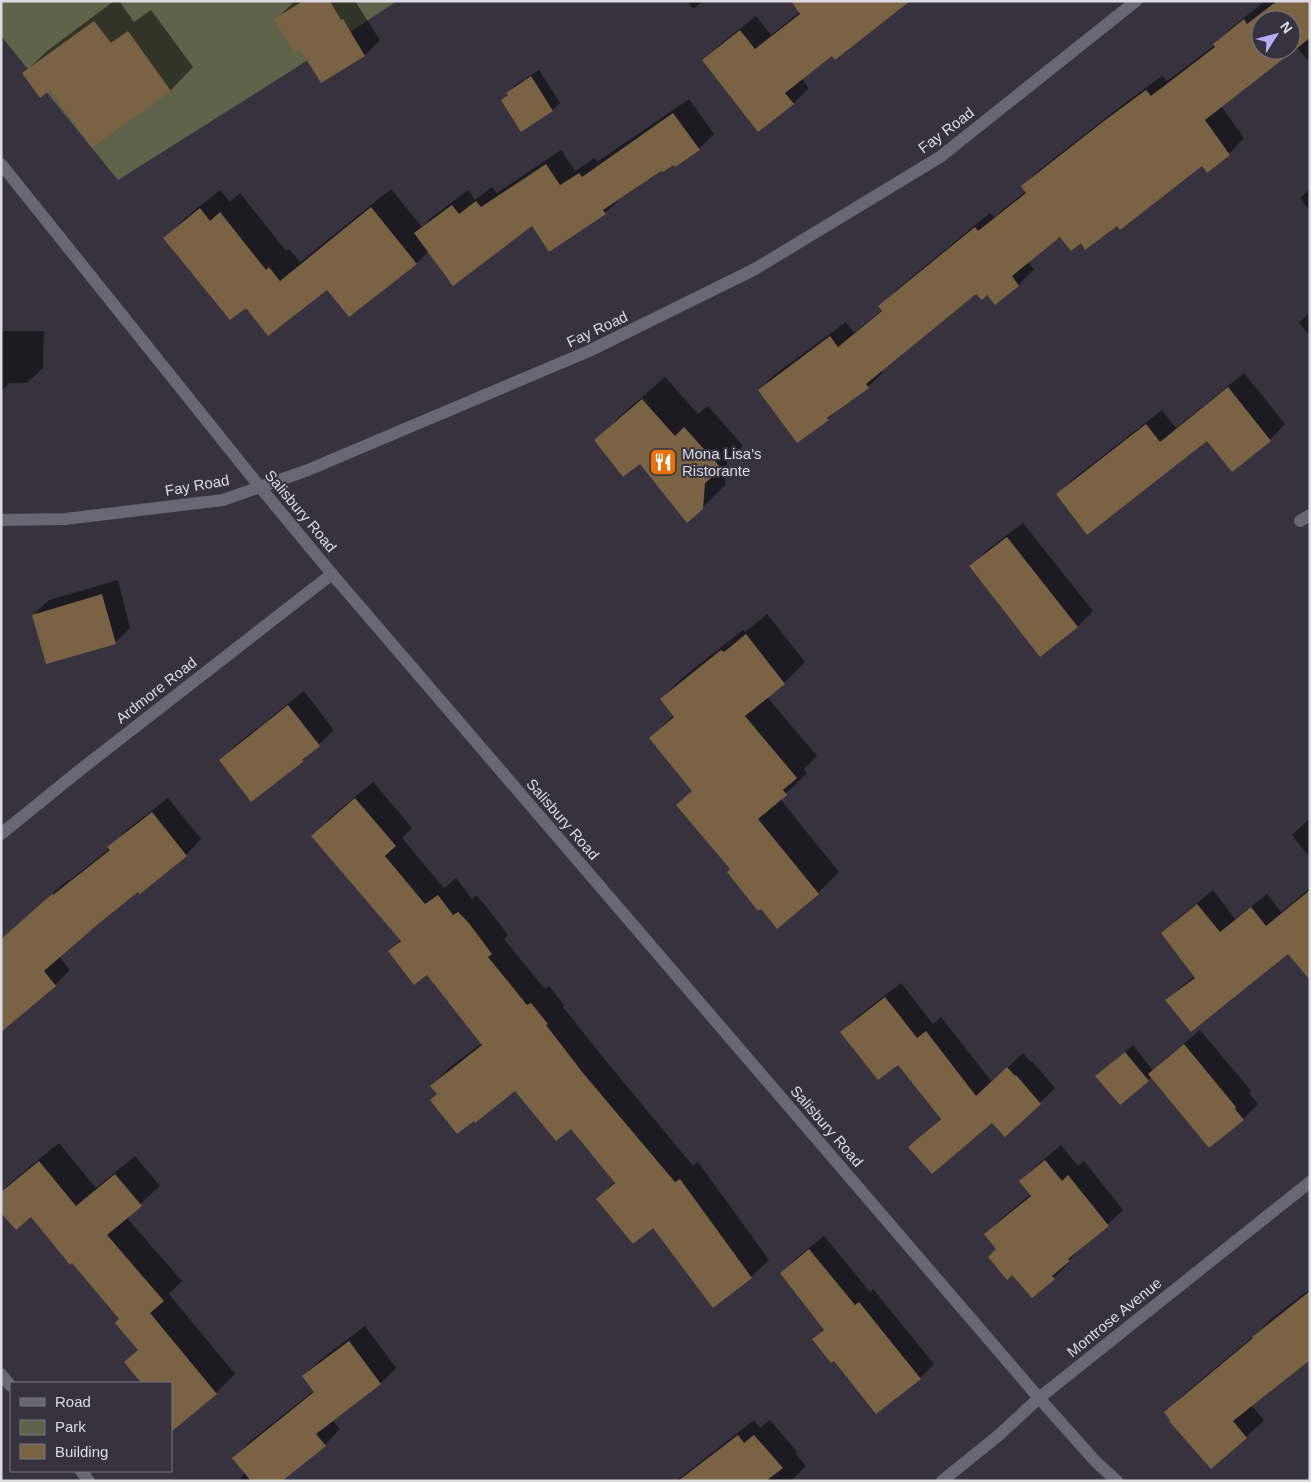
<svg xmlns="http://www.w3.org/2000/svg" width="1311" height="1482" viewBox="0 0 1311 1482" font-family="Helvetica,sans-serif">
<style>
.green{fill:#5f634a}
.shadow{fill:#0007;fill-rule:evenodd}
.building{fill:#7a6344;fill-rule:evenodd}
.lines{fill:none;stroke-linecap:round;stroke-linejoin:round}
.street{stroke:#6a6774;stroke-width:12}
.secondary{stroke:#6a6774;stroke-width:12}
.labels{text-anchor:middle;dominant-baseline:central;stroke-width:4;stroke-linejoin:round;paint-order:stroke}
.street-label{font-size:15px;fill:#dddce4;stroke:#36333f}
.poi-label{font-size:15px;fill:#dddce4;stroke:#36333f;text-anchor:start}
</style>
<rect width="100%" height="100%" fill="#36333f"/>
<!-- green -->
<path class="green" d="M1 1H397L294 69 118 180 1 36Z"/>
<!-- shadow -->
<path class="shadow" d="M114 1H119L134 22 151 10 193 67 171 90 93 147 50 89 24 73 47 51Z
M295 1H355L380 40 365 55 321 81 301 48 276 19Z
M687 1H703L693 9Z
M1265 1H1310V63L1297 47 1221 106 1244 138 1229 154 1202 164 1118 224 1081 242 1061 236 1028 262 1034 269 1019 285 995 303 987 294 977 292 882 370 883 372 868 387 839 408 828 419 759 390 774 375 846 322 854 333 882 310 880 306 895 291 990 213 994 217 1026 191 1023 186 1038 171 1121 106 1162 76 1167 81 1215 45 1214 44 1230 29ZM1261 20H1291V50H1261Z
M800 12 832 54 801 78 809 88 794 103 758 130 704 60 719 45 756 16 771 35Z
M539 70 560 103 552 110 503 100 515 85Z
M689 99 714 134 699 149 662 169 621 198 605 213 532 224 429 251 417 263 366 303 327 288 246 306 165 238 185 218 220 190 230 202 240 193 286 251 289 249 300 262 391 189 422 227 431 218 468 190 475 200 492 187 497 193 561 150 575 171 595 158 597 162Z
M1310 189V211L1300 198Z
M1310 312V336L1299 323Z
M1 331H44L43 368 27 383H9L1 392Z
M1244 373 1285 424 1270 440 1233 470 1208 439 1058 494 1073 479 1162 410 1176 428Z
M665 377 698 414 708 406 743 446 727 462 725 485 702 508 640 462 596 440 618 418Z
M1023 523 1093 611 1077 627 971 567 986 551Z
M118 580 130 628 115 643 33 615 49 600Z
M767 614 805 662 784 683 767 697 817 756 804 769 807 773 780 799 839 872 818 893 777 927 678 805 693 790 650 738 674 715 661 699 682 678 743 630 745 632Z
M304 691 334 730 303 760 251 800 221 760 236 745Z
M373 782 412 828 402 838 444 888 456 878 472 899 476 895 485 905 508 935 504 939 545 989 549 986 564 1005 563 1007 601 1055 693 1166 698 1162 769 1260 751 1277 653 1226 598 1199 615 1181 572 1128 516 1089 438 1094 432 1086 449 1068 482 1043 427 973 389 951 401 939 313 836 330 818Z
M168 798 201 839 186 855 97 923 59 956 70 970 55 985 1 939 68 880 69 881 110 848 124 832Z
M1310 818V858L1292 835Z
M1310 888V978L1288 953 1167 1000 1182 986 1195 976 1163 934 1177 919 1213 890 1235 919 1267 894 1281 912Z
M901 983 933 1024 941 1017 992 1082 1023 1053 1031 1062 1032 1061 1055 1088 1005 1136 992 1121 910 1147 941 1118 899 1063 842 1032 857 1017Z
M1200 1030 1251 1091 1249 1093 1258 1104 1243 1119 1152 1076 1148 1080 1097 1076 1133 1045 1153 1071 1165 1059Z
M59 1143 96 1188 135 1156 160 1186 126 1217 182 1281 169 1294 235 1374 216 1393 171 1383H143L125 1362 139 1349 120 1319 32 1215 1 1211V1192L11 1182Z
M1061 1145 1078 1166 1084 1161 1123 1210 1068 1261 1069 1263 1054 1278 997 1249 985 1234 1001 1219 1031 1194 1021 1181 1036 1166Z
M824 1236 870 1292 873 1289 934 1364 920 1378 813 1339 824 1329 781 1273 795 1259Z
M1310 1289V1358L1251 1405 1264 1420 1246 1437 1166 1412 1183 1395 1256 1334 1271 1319Z
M365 1326 396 1368 381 1383 332 1420 340 1429 325 1445 280 1481H242L240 1478 246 1473 234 1458 249 1442 315 1390 304 1376 319 1361Z
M754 1420 760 1428 770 1420 797 1452 796 1454 806 1466 791 1481H676Z"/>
<!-- building -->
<path class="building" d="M303 1H330L341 20 343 19 365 56 321 83 300 49 294 53 274 19Z
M791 1H910L835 60 832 56 785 93 794 104 758 132 702 60 740 30 755 49 800 14Z
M1277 1H1310V38L1205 120 1230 155 1207 173 1202 166 1120 230 1117 226 1085 250 1081 243 1071 251 1060 237 1012 276 1019 286 995 305 987 295 982 300 976 294 866 384 869 388 827 418 829 420 797 443 758 390 830 336 838 347 882 311 878 306 975 227 978 231 1026 193 1021 186 1104 121 1146 90 1151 96 1215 47 1213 44 1244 19 1247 24ZM1261 20H1291V50H1261Z
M94 21 111 43 128 31 171 91 92 148 50 90 40 98 22 73Z
M531 76 553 111 521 132 501 100 508 95 506 93Z
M673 113 700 150 675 167 673 165 663 172 661 171 603 210 606 214 549 252 532 226 453 286 414 233 452 205 459 214 476 201 481 207 546 164 560 185 579 173 582 177Z
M371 207 417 264 349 317 327 290 268 336 246 308 230 320 163 238 200 208 210 221 220 212 266 270 269 267 280 281Z
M1228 387 1271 441 1232 472 1207 441 1087 535 1056 494 1146 424 1160 442Z
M642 399 675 436 684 427 722 469 705 483 703 509 687 523 640 464 623 477 594 440Z
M1007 537 1078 627 1040 657 969 566Z
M102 594 116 644 46 664 32 615Z
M746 634 785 684 745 716 797 778 783 790 787 795 758 819 819 894 777 929 761 909 758 911 727 872 730 869 676 805 692 791 649 738 674 717 660 699 721 650 724 652Z
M288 705 320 746 302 760 304 761 251 802 219 760Z
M355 798 396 846 385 856 425 904 438 895 453 915 458 912 468 922 492 954 488 957 527 1005 531 1003 548 1024 546 1025 583 1073 675 1182 680 1179 752 1278 713 1308 653 1228 633 1244 596 1199 615 1183 571 1129 556 1141 515 1091 475 1123 474 1121 457 1134 430 1100 437 1094 430 1086 482 1045 427 975 414 985 388 951 401 941 311 836Z
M152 812 187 856 140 894 138 892 98 924 44 971 56 986 1 1032V939L52 894 53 895 110 850 107 847Z
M1310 890V980L1288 954 1191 1032 1165 1000 1195 978 1161 933 1197 904 1220 932 1251 907 1266 926Z
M885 997 917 1038 926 1031 976 1096 1007 1067 1015 1076 1016 1075 1041 1104 1005 1137 992 1123 932 1174 908 1147 941 1119 898 1065 878 1080 840 1032Z
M1184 1044 1236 1107 1235 1109 1244 1120 1209 1148 1148 1074Z
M1125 1052 1149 1081 1120 1105 1095 1076Z
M1045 1160 1062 1181 1068 1175 1109 1226 1068 1259 1070 1261 1052 1276 1055 1279 1032 1298 1012 1275 1007 1280 988 1257 996 1249 984 1234 1031 1196 1019 1181Z
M39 1161 76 1206 115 1174 142 1206 107 1235 164 1301 150 1313 217 1394 171 1432V1383H141L124 1362 138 1350 115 1323 119 1319 72 1263 70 1265 31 1217 16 1230 1 1213V1192Z
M809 1249 855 1305 859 1302 921 1379 876 1414 834 1361 831 1363 812 1339 824 1330 780 1273Z
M1310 1291V1360L1233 1421 1247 1438 1211 1469 1169 1421 1170 1420 1164 1412 1253 1338 1252 1337Z
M349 1341 381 1384 316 1434 326 1446 282 1481H251L232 1458 314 1392 302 1376Z
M738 1435 744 1443 754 1435 783 1468 766 1481H678Z"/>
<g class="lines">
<!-- street -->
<path class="street" d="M1 164 260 487
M1300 521 1310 515
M1 834 80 770 332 574
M1 1374 11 1386
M81 1471 89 1481
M942 1481 999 1435 1039 1398"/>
<!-- secondary -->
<path class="secondary" d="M260 487 332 574 1039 1398 1096 1462 1117 1481
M1 520 65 519 223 500 308 470 589 351 755 269 940 157 1136 1
M1039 1398 1310 1182"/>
</g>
<!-- icons -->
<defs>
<g id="restaurant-square" transform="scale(1.4375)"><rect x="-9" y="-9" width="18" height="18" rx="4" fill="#e8710a" stroke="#36333f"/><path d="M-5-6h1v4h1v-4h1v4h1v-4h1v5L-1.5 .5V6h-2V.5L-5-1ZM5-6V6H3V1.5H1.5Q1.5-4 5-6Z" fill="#fff"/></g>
</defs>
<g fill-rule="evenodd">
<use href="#restaurant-square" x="663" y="462"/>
</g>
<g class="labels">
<!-- street labels -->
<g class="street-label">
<text transform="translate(946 130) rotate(-37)">Fay Road</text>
<text transform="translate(597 329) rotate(-25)">Fay Road</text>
<text transform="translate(197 485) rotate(-10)">Fay Road</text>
<text transform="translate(301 511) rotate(50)">Salisbury Road</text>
<text transform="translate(156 690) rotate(-38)">Ardmore Road</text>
<text transform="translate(563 819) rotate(49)">Salisbury Road</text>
<text transform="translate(827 1126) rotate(49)">Salisbury Road</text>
<text transform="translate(1114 1317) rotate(-39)">Montrose Avenue</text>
</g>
<!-- poi labels -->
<g class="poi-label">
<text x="682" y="453">Mona Lisa's<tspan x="682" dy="17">Ristorante</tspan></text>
</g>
</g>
<!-- border -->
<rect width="1311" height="1482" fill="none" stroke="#dddce4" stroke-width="5"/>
<!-- legend -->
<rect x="10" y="1382" width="162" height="90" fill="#36333f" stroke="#797781"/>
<rect x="20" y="1398" width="25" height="8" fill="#6a6774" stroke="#797781"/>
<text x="55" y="1407" font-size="15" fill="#dddce4">Road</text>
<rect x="20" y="1420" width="25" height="15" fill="#5f634a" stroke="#797781"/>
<text x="55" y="1432" font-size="15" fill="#dddce4">Park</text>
<rect x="20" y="1444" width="25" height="15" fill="#7a6344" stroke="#797781"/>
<text x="55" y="1457" font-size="15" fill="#dddce4">Building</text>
<!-- north arrow -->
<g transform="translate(1276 35) rotate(54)"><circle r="24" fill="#36333f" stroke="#797781"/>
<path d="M0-4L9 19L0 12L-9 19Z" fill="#b5acf8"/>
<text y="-8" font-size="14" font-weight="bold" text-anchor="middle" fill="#dddce4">N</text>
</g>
</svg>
